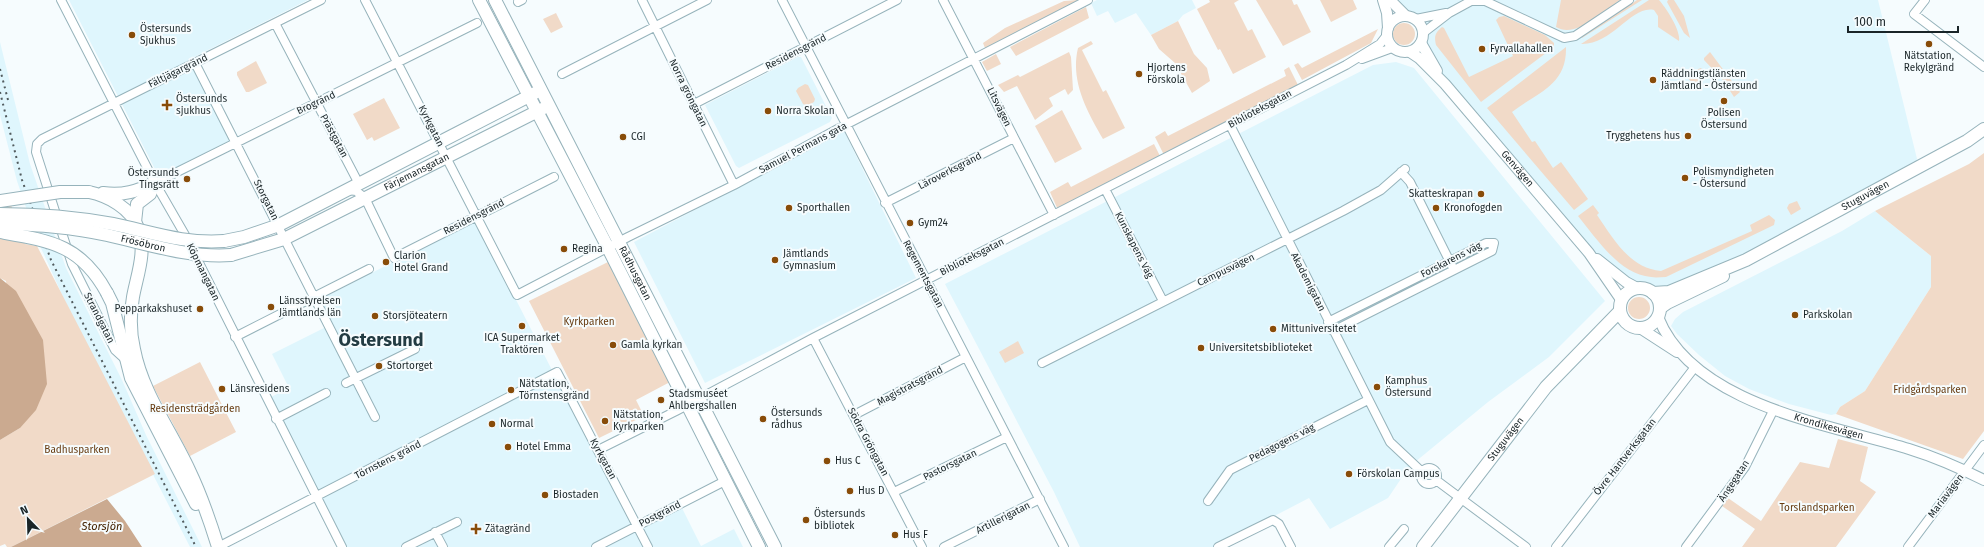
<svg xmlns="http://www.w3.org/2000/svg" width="1984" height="547" viewBox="0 0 1984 547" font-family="'Fira Sans',sans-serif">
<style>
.built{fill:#dff6fd}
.green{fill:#f1dac8}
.water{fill:#cbaa90}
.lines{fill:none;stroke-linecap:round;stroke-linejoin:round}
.minor-casing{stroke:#96b3bb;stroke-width:10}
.tertiary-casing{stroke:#96b3bb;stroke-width:12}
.secondary-casing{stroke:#96b3bb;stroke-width:14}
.minor{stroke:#fff;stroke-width:8}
.tertiary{stroke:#fff;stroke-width:10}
.secondary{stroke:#fff;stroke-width:12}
.rail{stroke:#515b5e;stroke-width:2;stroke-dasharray:2 4;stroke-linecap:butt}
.secondary-bridge-casing{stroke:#96b3bb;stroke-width:14;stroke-linecap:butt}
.secondary-bridge{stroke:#fff;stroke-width:12}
.poi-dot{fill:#884c09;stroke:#f6fcfe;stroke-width:1.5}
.labels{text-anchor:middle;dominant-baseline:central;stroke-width:4;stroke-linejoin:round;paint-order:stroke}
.poi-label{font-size:10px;fill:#1a2528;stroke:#f6fcfe;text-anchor:start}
.street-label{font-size:10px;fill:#1a2528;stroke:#f6fcfe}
.park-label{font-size:10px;fill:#663a0f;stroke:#f6fcfe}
.water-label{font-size:11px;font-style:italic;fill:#432202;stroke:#f6fcfe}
.town-label{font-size:18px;font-weight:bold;fill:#233c43;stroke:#f6fcfe}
</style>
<rect width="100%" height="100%" fill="#f6fcfe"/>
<!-- built -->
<path class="built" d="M69 0H308L188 60 232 143 160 179Z
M1097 0H1192L1196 8 1183 15 1178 21 1151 35 1136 13 1115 23 1108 11 1097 16 1091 3Z
M1390 0H1878L1919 167 1746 260 1662 293 1639 289 1589 253 1445 84 1421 43 1423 33 1422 25 1416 19 1406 16Z
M0 42 30 164 66 268 122 380 146 435 202 547H190L68 308 36 237 17 181 0 115Z
M798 57H801L832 118 830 122 739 168 736 166 705 105Z
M1396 62 1414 68 1605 301 1549 357 1488 402 1409 467 1388 498 1330 529 1309 498 1215 547H1080L1054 492 945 284 1373 65Z
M844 131 916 278 705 383 634 242Z
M1875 211 1931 256V287L1865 391 1840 407 1836 414 1831 415 1789 404 1749 389 1725 376 1699 355 1677 334 1671 326 1675 319 1683 312 1842 231Z
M475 220 634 530 681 506 701 546 734 529 743 547H346L269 398 289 388 272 354 326 327 313 303Z"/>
<!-- green -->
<path class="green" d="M1077 0V1L985 48 983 43 1005 28 1064 1Z
M1209 0H1239L1234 3 1248 31 1252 29 1266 57 1233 74 1220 49 1218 50 1197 9 1210 2Z
M1256 0H1292L1294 5 1297 4 1311 32 1283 46Z
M1320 0H1353L1357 9 1331 22Z
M1561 0H1620C1604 11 1576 39 1556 27Z
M1637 0H1642L1582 38V37Z
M1649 0H1659C1666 8 1681 30 1679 41L1658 27V16L1654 10C1631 5 1613 45 1581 44Z
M1668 0H1674L1684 16 1690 38 1684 33 1667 2Z
M1086 7 1089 18 1016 56 1010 47Z
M556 13 563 27 551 33 543 19Z
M1504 16 1545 35 1554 43V47L1481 102 1436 45C1434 36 1435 33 1442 27L1444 28 1469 77 1513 56 1496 20 1499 17Z
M1178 21 1194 54 1207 68 1210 81 1192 93 1175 63 1159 49 1151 35Z
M1393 34a11 11 0 1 1 22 0a11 11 0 1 1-22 0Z
M1378 29 1371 43 1302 80 1294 65 1298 63 1302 68Z
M1091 41 1093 44 1082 50 1103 92 1106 90 1125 128 1103 139C1087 111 1070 81 1078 48Z
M1566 47C1567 85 1538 92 1512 112L1532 142 1535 141 1553 168 1561 162 1588 199 1574 210 1487 108Z
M1069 52 1071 57 1073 90 1068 95 1065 89 1049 98 1053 106 1035 120 1017 86 1004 92 998 85 1018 75 1020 77Z
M1710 52 1740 92 1734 97 1723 80 1704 60V58Z
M996 54 1001 64 987 71 982 62Z
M256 61 267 83 249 92H246L237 75V72Z
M1289 67 1299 87 1164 155 1155 137 1165 131 1168 136 1286 76 1284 70Z
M1701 68 1706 74 1695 87 1685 74Z
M805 84 808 85 815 99 814 102 807 106 803 104 796 91 798 88Z
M384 98 400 128 374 141 372 137 367 140 353 114Z
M1062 110 1082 149 1055 163 1035 126Z
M1154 144 1160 156 1058 210 1050 192 1068 182 1071 187Z
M1984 153V431L1963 459 1836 414 1840 407 1865 391 1931 287V256L1875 211 1969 164Z
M1797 201 1801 209 1791 215 1787 208 1789 204Z
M10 202 25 244 37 246 155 474 11 547H7L5 544 0 546V440L20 428 6 281 0 278V203Z
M1593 205 1599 213 1597 215C1613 238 1629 268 1661 271L1752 231 1750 225 1769 215 1775 220 1774 225 1666 277C1661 277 1656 278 1651 277 1619 274 1597 239 1578 216Z
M608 262 670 382 636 400 644 416 599 438 529 301Z
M1628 308a11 11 0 1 1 22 0a11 11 0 1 1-22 0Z
M1018 341 1024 353 1005 363 999 352Z
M200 362 236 432 190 456 153 386Z
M1838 439 1868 447 1860 481 1876 492 1836 547H1742L1755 529 1722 506 1728 498 1761 521 1800 462 1829 468Z"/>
<!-- water -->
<path class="water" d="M0 278 16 291 43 340 47 384 36 410 20 428 0 440Z
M107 499 125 521 142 547H11Z"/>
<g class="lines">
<!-- minor casing -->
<g class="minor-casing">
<path id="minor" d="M61 0 155 183 185 235 342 547
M365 0 517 295 628 237 734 185 847 124 1088 0
M642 0 734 185
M782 0 1064 547
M943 0 1054 215
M1925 0 1914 14 1984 67
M518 2 522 0
M1416 19 1446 13
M275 23 359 184
M1423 33 1449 13 1471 1H1485L1564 38 1575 36 1629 0
M1362 59 1392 48
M195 63 375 417
M562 74 707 0
M694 104 897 0
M1230 125 1390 442 1422 472
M1401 172 1410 182 1452 266
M155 183 477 23
M1105 189 1163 301
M348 190 356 191 365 198 394 258 554 177
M885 203 1014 138
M1328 322 1486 243H1494L1492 251 1333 331
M235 337 369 269
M813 338 922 547
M126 360 115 350 72 264 36 152 37 144 42 139 321 0
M1042 363 1343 211 1381 190 1405 169
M346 383 415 349
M854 415 966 357
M276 419 326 393
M598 450 676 411 813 338 1346 65 1380 44 1387 35
M1421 476a8 8 0 1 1 16 0a8 8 0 1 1-16 0Z
M1436 480 1526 547
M894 492 1007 437
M1208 501 1230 470 1368 400
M435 532 443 547
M218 547 557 372 648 547
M406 547 457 522
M596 547 725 481
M944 547 1040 499
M1218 547 1273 520 1279 524 1291 547
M1389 547 1404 529
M1556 547 1695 367
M1686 547 1745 467 1774 409
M1908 547 1984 445"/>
</g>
<!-- tertiary casing -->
<g class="tertiary-casing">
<g id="tertiary">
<path d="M1383 0 1387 13 1388 28"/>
<path d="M1390 0 1406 16"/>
<circle cx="1405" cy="34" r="18"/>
<path d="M1421 43 1437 71"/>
<path id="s1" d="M1410 52 1419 58 1445 84 1589 253 1622 301"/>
<path d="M1597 259 1626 282 1639 289"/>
<path id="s2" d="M1658 317C1693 405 1828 424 1909 449 1935 457 1960 468 1984 480"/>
<path d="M1640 328 1677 352"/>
</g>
</g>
<!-- secondary casing -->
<g class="secondary-casing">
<g id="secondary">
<path d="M479 0 604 240 759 547"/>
<path id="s3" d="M495 0 775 547"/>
<path d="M89 192C108 196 131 208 138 228 147 251 137 275 133 297 130 314 130 332 134 349 142 392 171 431 189 470 201 495 210 521 218 547"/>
<path d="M103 193C123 196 137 191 155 183"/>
<path d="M135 222 137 204 150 194 154 184"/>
<path d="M224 241 244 237 279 225 535 93"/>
<path id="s4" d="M231 255 284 239 542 109"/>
<circle cx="1640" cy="308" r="20"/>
<path d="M107 293 112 303 131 378 196 504"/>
<path id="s5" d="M1653 293 1669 292 1746 260 1967 141 1984 129"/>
<path d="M1660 308 1667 303 1723 276"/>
<path id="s6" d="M1423 547 1546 387 1620 311"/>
</g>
</g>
<!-- minor -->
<use href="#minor" class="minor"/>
<!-- tertiary -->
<use href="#tertiary" class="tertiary"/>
<!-- secondary -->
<use href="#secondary" class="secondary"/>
<!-- rail -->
<path class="rail" d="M0 69 8 100
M0 92 22 180 51 260 196 547"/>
<!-- secondary-bridge casing -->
<g class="secondary-bridge-casing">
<g id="secondary-bridge">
<path d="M0 201 60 192H89"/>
<path d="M0 214C38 214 75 217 113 224 152 232 183 244 224 241"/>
<path id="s7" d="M0 223C36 225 72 227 107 235 148 244 188 258 231 255"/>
<path d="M0 232C51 241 81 245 107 293"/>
</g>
</g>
<!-- secondary-bridge -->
<use href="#secondary-bridge" class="secondary-bridge"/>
</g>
<!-- markers -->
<g class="poi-dot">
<circle cx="132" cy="35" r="4"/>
<circle cx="1929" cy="44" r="4"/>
<circle cx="1482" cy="49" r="4"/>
<circle cx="1139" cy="74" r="4"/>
<circle cx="1653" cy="80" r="4"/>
<circle cx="1724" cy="101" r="4"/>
<path d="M165 99h4v4h4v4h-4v4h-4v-4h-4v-4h4z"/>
<circle cx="768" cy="111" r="4"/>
<circle cx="1688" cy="136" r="4"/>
<circle cx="623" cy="137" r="4"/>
<circle cx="1685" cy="178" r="4"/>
<circle cx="187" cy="179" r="4"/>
<circle cx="1481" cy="194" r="4"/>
<circle cx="789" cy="208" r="4"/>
<circle cx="1436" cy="208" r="4"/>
<circle cx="910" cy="223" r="4"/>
<circle cx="564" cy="249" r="4"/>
<circle cx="775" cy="260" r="4"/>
<circle cx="386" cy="262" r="4"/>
<circle cx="271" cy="307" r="4"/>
<circle cx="200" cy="309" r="4"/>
<circle cx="1795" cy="315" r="4"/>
<circle cx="375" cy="316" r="4"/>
<circle cx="522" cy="326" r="4"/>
<circle cx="1273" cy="329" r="4"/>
<circle cx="613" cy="345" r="4"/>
<circle cx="1201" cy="348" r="4"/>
<circle cx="379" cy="366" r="4"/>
<circle cx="1377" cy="387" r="4"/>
<circle cx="222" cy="389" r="4"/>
<circle cx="511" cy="390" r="4"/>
<circle cx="661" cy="400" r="4"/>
<circle cx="763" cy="419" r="4"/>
<circle cx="605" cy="421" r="4"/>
<circle cx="492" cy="424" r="4"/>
<circle cx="508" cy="447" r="4"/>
<circle cx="827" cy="461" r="4"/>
<circle cx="1349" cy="474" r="4"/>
<circle cx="850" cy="491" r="4"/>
<circle cx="545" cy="495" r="4"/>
<circle cx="806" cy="520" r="4"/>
<path d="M474 523h4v4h4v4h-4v4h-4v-4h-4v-4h4z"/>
<circle cx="895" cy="535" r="4"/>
</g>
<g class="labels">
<!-- poi labels -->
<g class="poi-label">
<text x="140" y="29">Östersunds<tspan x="140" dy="12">Sjukhus</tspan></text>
<text x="1490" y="49">Fyrvallahallen</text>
<text x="1929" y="56" text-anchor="middle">Nätstation,<tspan x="1929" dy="12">Rekylgränd</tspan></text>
<text x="1147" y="68">Hjortens<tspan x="1147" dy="12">Förskola</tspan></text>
<text x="1661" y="74">Räddningstjänsten<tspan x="1661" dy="12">Jämtland - Östersund</tspan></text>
<text x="176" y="99">Östersunds<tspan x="176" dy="12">sjukhus</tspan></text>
<text x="776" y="111">Norra Skolan</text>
<text x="1724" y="113" text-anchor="middle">Polisen<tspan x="1724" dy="12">Östersund</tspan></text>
<text x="1680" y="136" text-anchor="end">Trygghetens hus</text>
<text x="631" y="137">CGI</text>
<text x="1693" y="172">Polismyndigheten<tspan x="1693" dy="12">- Östersund</tspan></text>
<text x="179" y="173" text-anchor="end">Östersunds<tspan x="179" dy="12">Tingsrätt</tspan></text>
<text x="1473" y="194" text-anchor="end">Skatteskrapan</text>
<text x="797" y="208">Sporthallen</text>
<text x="1444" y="208">Kronofogden</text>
<text x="918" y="223">Gym24</text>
<text x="572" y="249">Regina</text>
<text x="783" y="254">Jämtlands<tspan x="783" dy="12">Gymnasium</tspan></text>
<text x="394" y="256">Clarion<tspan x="394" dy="12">Hotel Grand</tspan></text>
<text x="279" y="301">Länsstyrelsen<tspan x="279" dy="12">Jämtlands län</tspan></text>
<text x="192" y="309" text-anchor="end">Pepparkakshuset</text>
<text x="1803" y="315">Parkskolan</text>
<text x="383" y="316">Storsjöteatern</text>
<text x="1281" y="329">Mittuniversitetet</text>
<text x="522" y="338" text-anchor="middle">ICA Supermarket<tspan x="522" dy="12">Traktören</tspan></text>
<text x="621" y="345">Gamla kyrkan</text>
<text x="1209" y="348">Universitetsbiblioteket</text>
<text x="387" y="366">Stortorget</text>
<text x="1385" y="381">Kamphus<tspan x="1385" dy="12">Östersund</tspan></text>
<text x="519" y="384">Nätstation,<tspan x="519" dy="12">Törnstensgränd</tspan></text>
<text x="230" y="389">Länsresidens</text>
<text x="669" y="394">Stadsmuséet<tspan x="669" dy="12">Ahlbergshallen</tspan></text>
<text x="771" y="413">Östersunds<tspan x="771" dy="12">rådhus</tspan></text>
<text x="613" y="415">Nätstation,<tspan x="613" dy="12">Kyrkparken</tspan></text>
<text x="500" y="424">Normal</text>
<text x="516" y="447">Hotel Emma</text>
<text x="835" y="461">Hus C</text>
<text x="1357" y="474">Förskolan Campus</text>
<text x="858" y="491">Hus D</text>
<text x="553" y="495">Biostaden</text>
<text x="814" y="514">Östersunds<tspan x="814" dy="12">bibliotek</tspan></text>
<text x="485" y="529">Zätagränd</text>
<text x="903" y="535">Hus F</text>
</g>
<!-- street labels -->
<g class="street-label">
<text transform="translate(796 52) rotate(-27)">Residensgränd</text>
<text transform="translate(178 71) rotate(-26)">Fältjägargränd</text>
<text transform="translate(688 93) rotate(64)">Norra gröngatan</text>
<text transform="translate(316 103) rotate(-25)">Brogränd</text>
<text transform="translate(999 107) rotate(64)">Litsvägen</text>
<text transform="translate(1260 109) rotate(-28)">Biblioteksgatan</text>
<text transform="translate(431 126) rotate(63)">Kyrkgatan</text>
<text transform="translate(334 136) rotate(62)">Prästgatan</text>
<text transform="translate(803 148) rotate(-28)">Samuel Permans gata</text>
<text stroke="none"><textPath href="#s1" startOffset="159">Genvägen</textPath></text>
<text transform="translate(950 171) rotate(-27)">Läroverksgränd</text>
<text stroke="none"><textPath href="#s4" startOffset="204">Färjemansgatan</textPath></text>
<text stroke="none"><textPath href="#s5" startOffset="235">Stuguvägen</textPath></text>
<text transform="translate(266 200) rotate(63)">Storgatan</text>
<text transform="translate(474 217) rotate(-27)">Residensgränd</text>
<text stroke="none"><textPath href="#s7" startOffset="145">Frösöbron</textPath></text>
<text transform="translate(1134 245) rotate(63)">Kunskapens Väg</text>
<text transform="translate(972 257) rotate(-27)">Biblioteksgatan</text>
<text transform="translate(1451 260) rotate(-27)">Forskarens väg</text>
<text transform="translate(1226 270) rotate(-26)">Campusvägen</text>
<text transform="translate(203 272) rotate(64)">Köpmangatan</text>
<text stroke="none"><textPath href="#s3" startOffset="307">Rådhusgatan</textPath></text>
<text transform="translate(923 274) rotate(62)">Regementsgatan</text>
<text transform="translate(1308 282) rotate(63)">Akademigatan</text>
<text transform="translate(99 318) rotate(63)">Strandgatan</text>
<text transform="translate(910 386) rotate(-28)">Magistratsgränd</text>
<text stroke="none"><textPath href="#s2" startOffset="210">Krondikesvägen</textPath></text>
<text stroke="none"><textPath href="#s6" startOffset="136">Stuguvägen</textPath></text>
<text transform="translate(868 442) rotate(62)">Södra Gröngatan</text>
<text transform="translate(1282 443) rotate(-27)">Pedagogens väg</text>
<text transform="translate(1625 457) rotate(-52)">Övre Hantverksgatan</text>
<text transform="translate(603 459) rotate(62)">Kyrkgatan</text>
<text transform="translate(388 460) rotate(-27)">Törnstens gränd</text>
<text transform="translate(950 465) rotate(-26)">Pastorsgatan</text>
<text transform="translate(1734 481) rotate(-57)">Ängegatan</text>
<text transform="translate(1946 496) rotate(-53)">Mariavägen</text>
<text transform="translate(660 514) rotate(-27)">Postgränd</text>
<text transform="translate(1003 518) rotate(-27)">Artillerigatan</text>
</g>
<!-- park labels -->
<g class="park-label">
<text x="589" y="322">Kyrkparken</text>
<text x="1930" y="390">Fridgårdsparken</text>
<text x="195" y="409">Residensträdgården</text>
<text x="77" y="450">Badhusparken</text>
<text x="1817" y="508">Torslandsparken</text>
</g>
<!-- water labels -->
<g class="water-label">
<text x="102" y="526">Storsjön</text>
</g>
<!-- town labels -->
<g class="town-label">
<text x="381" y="340">Östersund</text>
</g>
</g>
<!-- north arrow -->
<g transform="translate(28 519) rotate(337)" stroke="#f6fcfe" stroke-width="3" paint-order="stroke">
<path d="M0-3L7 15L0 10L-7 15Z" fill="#1a2528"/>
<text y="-6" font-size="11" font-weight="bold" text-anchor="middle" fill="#1a2528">N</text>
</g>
<!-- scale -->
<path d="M1848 26v6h110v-6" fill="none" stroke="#1a2528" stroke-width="2"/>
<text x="1854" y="26" font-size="12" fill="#1a2528" stroke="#f6fcfe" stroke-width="3" paint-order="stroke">100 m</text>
</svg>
